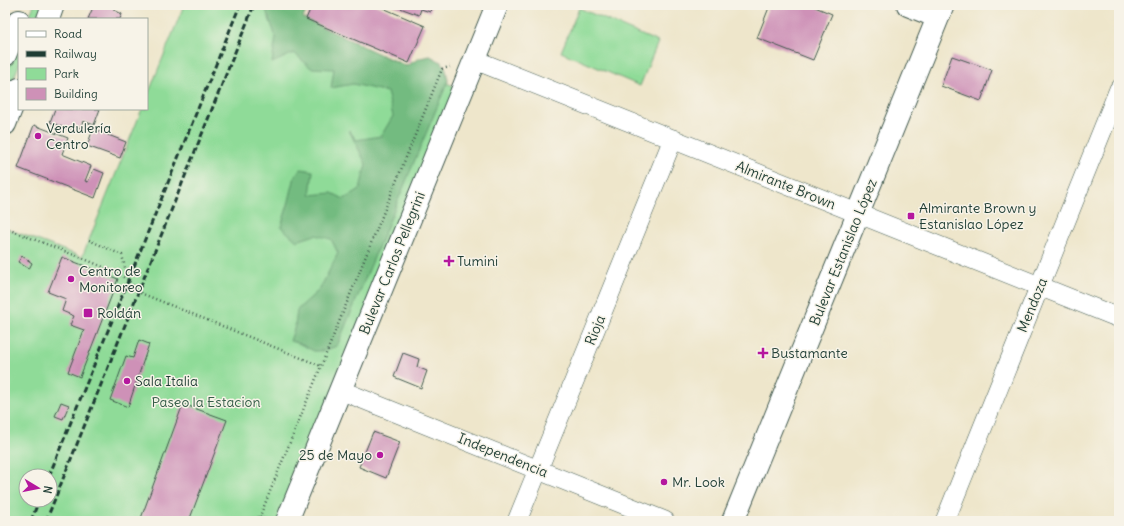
<svg xmlns="http://www.w3.org/2000/svg" width="1124" height="526" viewBox="0 0 1124 526" font-family="Delius,sans-serif">
<style>
.green{fill:#8fdb98;stroke:#578c66;fill-rule:evenodd}
.forest{fill:#73bb80;stroke:#497c5a}
.building{fill:#ce91b7}
.lines{fill:none;stroke-linecap:round;stroke-linejoin:round}
.minor-casing{stroke:#3e564b;stroke-width:20}
.tertiary-casing{stroke:#3e564b;stroke-width:24}
.secondary-casing{stroke:#3e564b;stroke-width:24}
.path{stroke:#3e564b;stroke-width:2.5;stroke-dasharray:1 3;stroke-linecap:butt}
.minor{stroke:#fff;stroke-width:19}
.tertiary{stroke:#fff;stroke-width:22}
.secondary{stroke:#fff;stroke-width:22}
.rail{stroke:#1f3d34;stroke-width:3;stroke-dasharray:6 3;stroke-linecap:butt}
.poi-dot{fill:#b5179e;stroke:#f7f3e8;stroke-width:1.5}
.labels{text-anchor:middle;dominant-baseline:central;stroke-width:3;stroke-linejoin:round;paint-order:stroke}
.poi-label{font-size:14px;fill:#1f3d34;stroke:#f7f3e8;text-anchor:start}
.street-label{font-size:14px;fill:#1f3d34;stroke:#f7f3e8}
.park-label{font-size:14px;fill:#355d48;stroke:#f7f3e8}
</style>
<rect width="100%" height="100%" fill="#f7f3e8"/>
<filter id="ink" filterUnits="userSpaceOnUse"><feTurbulence type="fractalNoise" baseFrequency=".025" numOctaves="2"/><feDisplacementMap in="SourceGraphic" scale="8" xChannelSelector="R" yChannelSelector="G"/><feConvolveMatrix kernelMatrix="1 2 1 2 8 2 1 2 1" color-interpolation-filters="sRGB"/></filter>
<filter id="wash" filterUnits="userSpaceOnUse"><feTurbulence type="fractalNoise" baseFrequency=".012" numOctaves="4" result="noise"/><feDisplacementMap in="SourceGraphic" scale="16" xChannelSelector="R" yChannelSelector="G"/><feGaussianBlur stdDeviation="0.9" result="paint"/><feColorMatrix in="noise" values="0 0 0 0 0 0 0 0 0 0 0 0 0 0 0 0 0 1.4 0 .05"/><feComposite in="paint" operator="in"/></filter>
<g filter="url(#wash)">
<rect width="100%" height="100%" fill="#eee6cb"/>
<!-- green -->
<path class="green" d="M34 5H43L38 19H28Z
M184 5H267V6L463 90 287 521H5V228L82 257 142 109H147V97ZM26 476H50V500H26Z
M579 8 658 42 640 86 561 52Z
M19 42V65L5 100V76Z"/>
<!-- forest -->
<path class="forest" d="M264 5H309L303 18 392 60 406 66 420 58 430 56C446 64 445 64 448 81L337 346 323 351H314L298 343 290 341 295 326 297 310 320 289 338 253 331 239 315 235 297 241 281 227 289 201 295 176 301 169 313 171 310 195 332 193 344 199 360 189 366 164 349 130 356 140 381 136 393 116 387 92 353 84 331 88 334 69 311 68 294 53 272 63 276 37Z"/>
<g id="blocks">
<!-- building -->
<path class="building" d="M94 5H106L114 8V10L122 14 120 19H88Z
M312 5H376L425 26 409 63 306 19Z
M392 5H432L430 12 421 9 419 15Z
M770 5H810L832 14 813 60 757 38Z
M952 56 992 70 981 101 941 86Z
M55 109H100L94 125 83 121 80 128 72 125 70 130 50 122Z
M34 125 68 138 62 154 91 166 85 181 88 182 94 169 104 173 95 198 18 168Z
M93 129 126 142 120 158 87 146Z
M22 256 32 263 29 269 18 262Z
M62 257 118 279 80 377 68 372 84 330 70 325 74 316 62 311 66 299 48 292Z
M139 340 149 344 128 407 110 400 126 356 133 358Z
M403 353 419 359 417 367 427 371 421 388 394 377Z
M61 402 69 405 63 419 55 416Z
M183 404 227 420 189 521H140Z
M373 432 400 442 386 478 359 467Z"/>
</g>
</g>
<g filter="url(#ink)">
<use href="#blocks" fill-opacity="0" stroke="#3e564b" stroke-width="1"/>
<g class="lines">
<!-- minor casing -->
<g class="minor-casing">
<path id="minor" d="M475 60 1119 318
M340 390 665 521
M517 521 673 139
M945 521 1119 89"/>
</g>
<!-- tertiary casing -->
<g class="tertiary-casing">
<path id="tertiary" d="M908 5 938 17
M733 521 943 5"/>
</g>
<!-- secondary casing -->
<g class="secondary-casing">
<path id="secondary" d="M48 19 53 5
M5 55 19 21
M5 124 19 89
M287 521 497 5"/>
</g>
<!-- path -->
<path class="path" d="M5 228 82 258 115 272 128 280 138 292 321 366
M89 240 122 255 128 280
M258 521 442 69 450 67"/>
<!-- minor -->
<use href="#minor" class="minor"/>
<!-- tertiary -->
<use href="#tertiary" class="tertiary"/>
<!-- secondary -->
<use href="#secondary" class="secondary"/>
<!-- rail -->
<path class="rail" d="M49 476 240 5
M31 521 39 500
M46 521 254 5"/>
</g>
</g>
<!-- markers -->
<g class="poi-dot">
<circle cx="38" cy="136" r="4"/>
<rect x="907" y="212" width="8" height="8" rx="2"/>
<path d="M447 255h4v4h4v4h-4v4h-4v-4h-4v-4h4z"/>
<circle cx="71" cy="279" r="4"/>
<rect x="83" y="308" width="10" height="10" rx="2"/>
<path d="M761 347h4v4h4v4h-4v4h-4v-4h-4v-4h4z"/>
<circle cx="127" cy="381" r="4"/>
<circle cx="380" cy="455" r="4"/>
<circle cx="664" cy="482" r="4"/>
</g>
<g class="labels">
<!-- poi labels -->
<g class="poi-label">
<text x="46" y="128">Verdulería<tspan x="46" dy="16">Centro</tspan></text>
<text x="919" y="208">Almirante Brown y<tspan x="919" dy="16">Estanislao López</tspan></text>
<text x="457" y="261">Tumini</text>
<text x="79" y="271">Centro de<tspan x="79" dy="16">Monitoreo</tspan></text>
<text x="97" y="313">Roldán</text>
<text x="771" y="353">Bustamante</text>
<text x="135" y="381">Sala Italia</text>
<text x="372" y="455" text-anchor="end">25 de Mayo</text>
<text x="672" y="482">Mr. Look</text>
</g>
<!-- street labels -->
<g class="street-label">
<text transform="translate(786 185) rotate(22)">Almirante Brown</text>
<text transform="translate(843 252) rotate(-68)">Bulevar Estanislao López</text>
<text transform="translate(392 263) rotate(-68)">Bulevar Carlos Pellegrini</text>
<text transform="translate(1032 305) rotate(-68)">Mendoza</text>
<text transform="translate(595 330) rotate(-68)">Rioja</text>
<text transform="translate(503 455) rotate(22)">Independencia</text>
</g>
<!-- park labels -->
<g class="park-label">
<text x="206" y="402">Paseo la Estacion</text>
</g>
</g>
<!-- margin -->
<rect width="1124" height="526" fill="none" stroke="#f7f3e8" stroke-width="20"/>
<!-- legend -->
<rect x="18" y="18" width="130" height="92" fill="#f7f3e8" stroke="#a1aaa0"/>
<rect x="26" y="31" width="20" height="6" fill="#ffffff" stroke="#a1aaa0"/>
<text x="54" y="38" font-size="12" fill="#1f3d34">Road</text>
<rect x="26" y="51" width="20" height="6" fill="#1f3d34" stroke="#a1aaa0"/>
<text x="54" y="58" font-size="12" fill="#1f3d34">Railway</text>
<rect x="26" y="68" width="20" height="12" fill="#8fdb98" stroke="#a1aaa0"/>
<text x="54" y="78" font-size="12" fill="#1f3d34">Park</text>
<rect x="26" y="88" width="20" height="12" fill="#ce91b7" stroke="#a1aaa0"/>
<text x="54" y="98" font-size="12" fill="#1f3d34">Building</text>
<!-- north arrow -->
<g transform="translate(38 488) rotate(100)"><circle r="19" fill="#f7f3e8" stroke="#a1aaa0"/>
<path d="M0-3L7 15L0 10L-7 15Z" fill="#b5179e"/>
<text y="-6" font-size="11" font-weight="bold" text-anchor="middle" fill="#1f3d34">N</text>
</g>
</svg>
